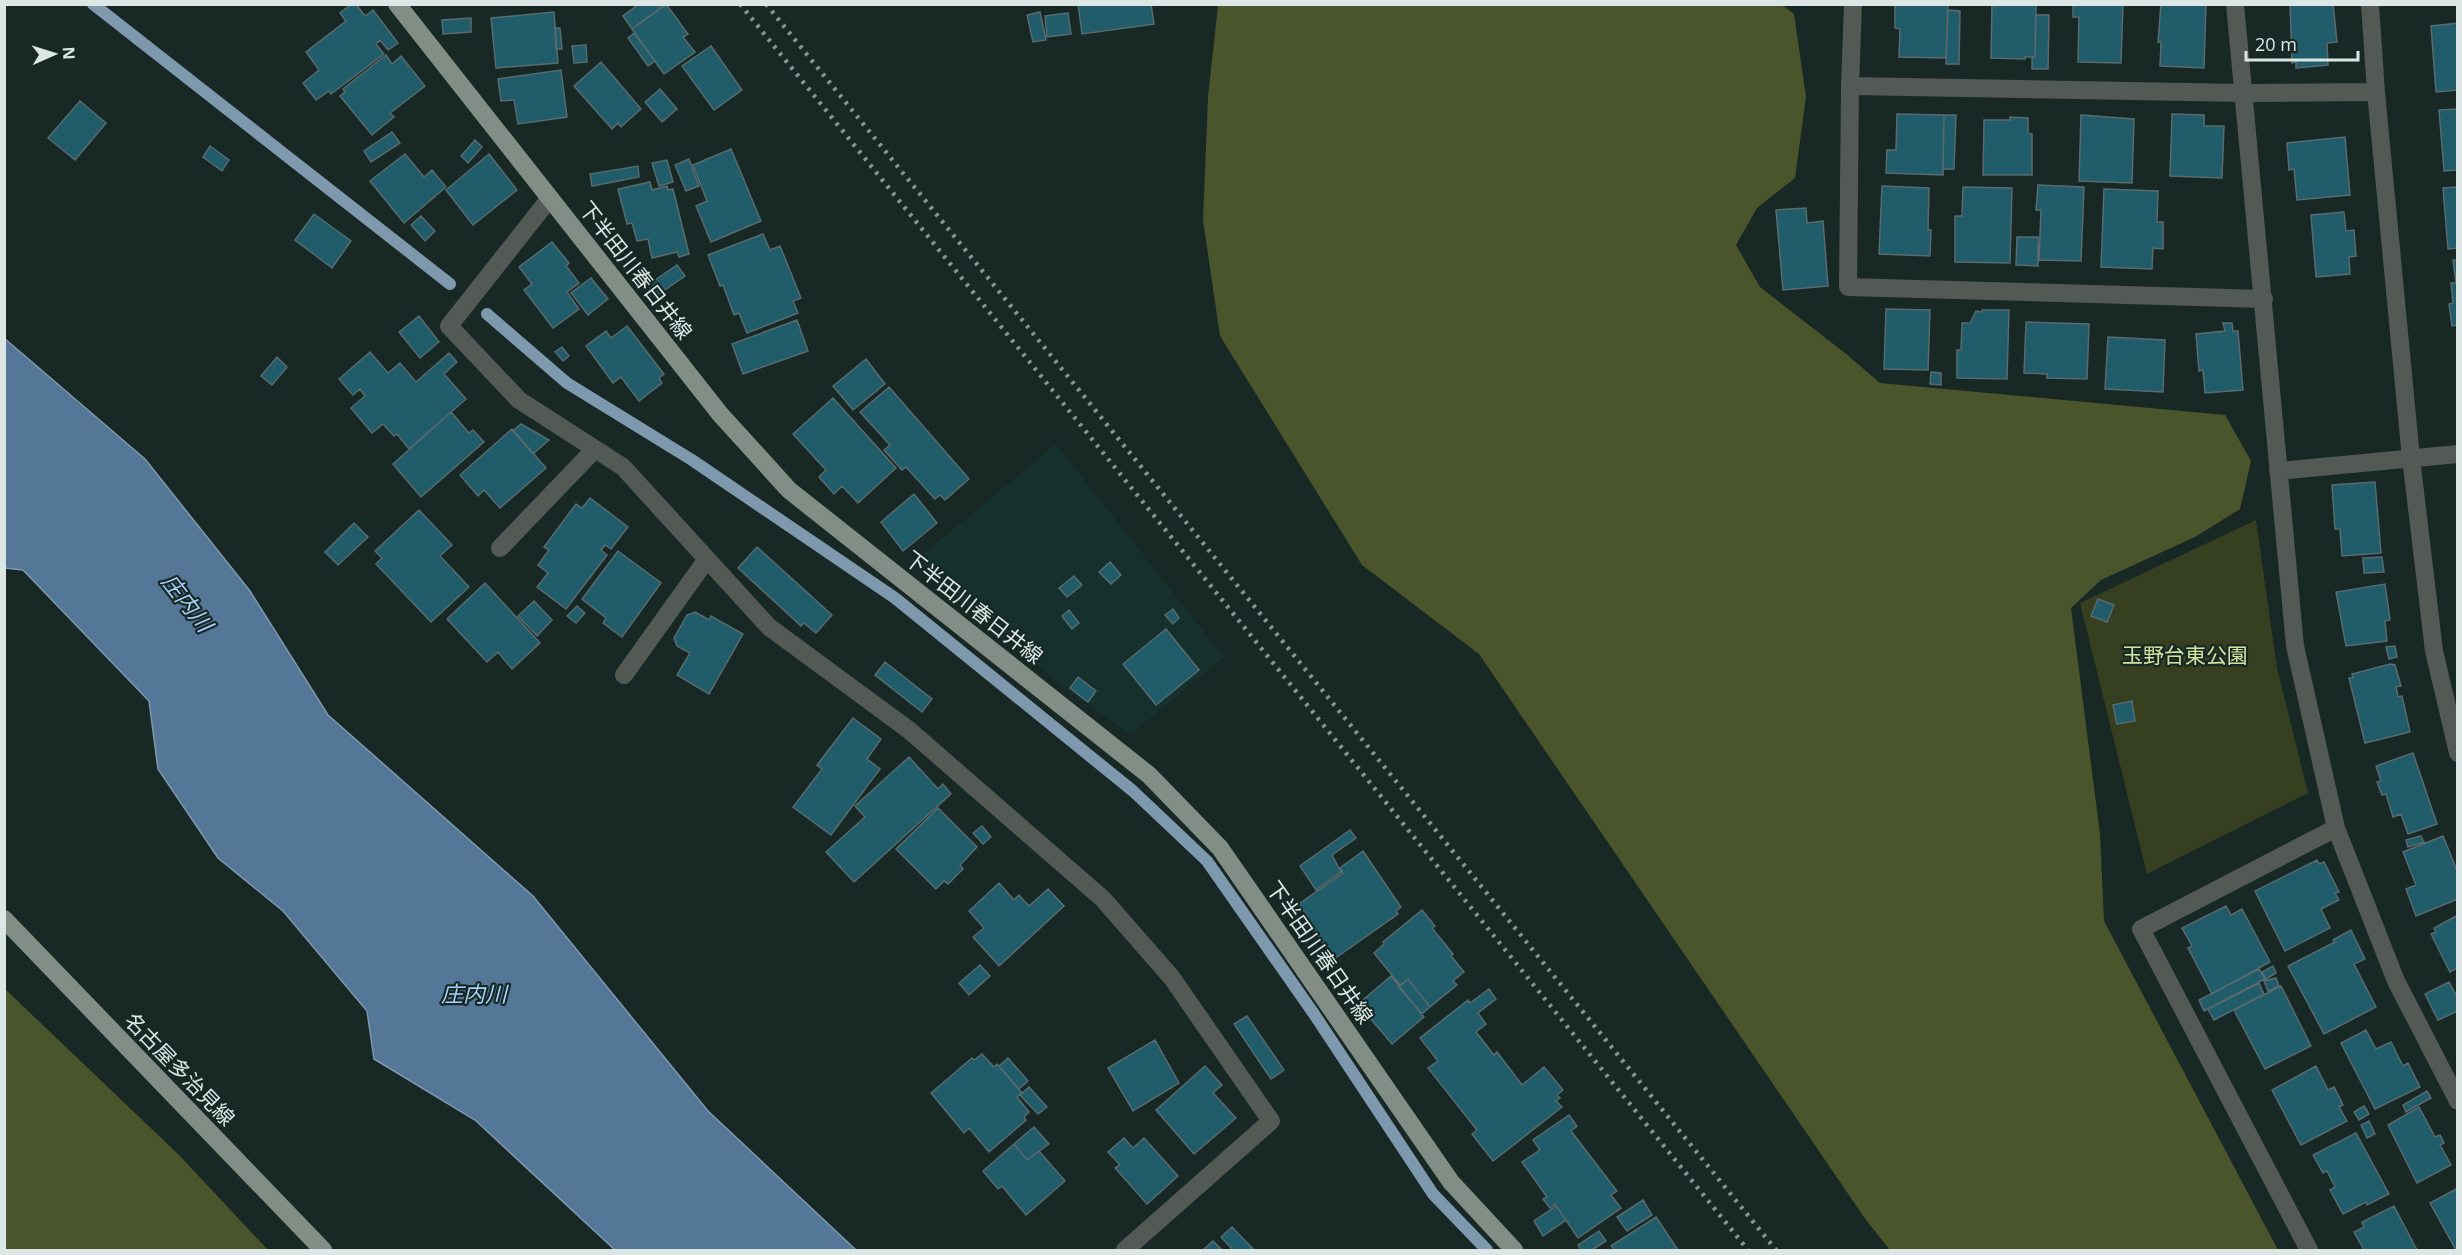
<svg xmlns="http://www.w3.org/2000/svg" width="2462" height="1255" viewBox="0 0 2462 1255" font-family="'Open Sans','Noto Sans JP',sans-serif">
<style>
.built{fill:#16312d}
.green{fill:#373f21}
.forest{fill:#4a552c}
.water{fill:#557797;stroke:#7e99ae;stroke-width:1.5}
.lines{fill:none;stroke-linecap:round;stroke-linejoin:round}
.stream{stroke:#7e99ae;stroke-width:12}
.building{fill:#205c69;stroke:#586b6f;stroke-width:1.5}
.minor{stroke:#535955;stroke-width:18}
.major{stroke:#828e85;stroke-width:18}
.rail{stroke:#869492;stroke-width:4.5;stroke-dasharray:3 6;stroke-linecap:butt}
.labels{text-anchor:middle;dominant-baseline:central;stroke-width:4.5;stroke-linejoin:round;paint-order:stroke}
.street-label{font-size:21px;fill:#dce7e5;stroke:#172825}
.park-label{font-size:21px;fill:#d0e49e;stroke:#172825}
.water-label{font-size:22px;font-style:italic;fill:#a5d1fb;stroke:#172825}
</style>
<rect width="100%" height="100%" fill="#172825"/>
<!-- built -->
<path class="built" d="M1056 444 1224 657 1131 734 1065 689 915 561Z"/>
<!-- green -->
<path class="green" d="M2256 520 2277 668 2308 793 2147 874 2080 603Z"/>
<!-- forest -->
<path class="forest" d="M1218 5H1782L1794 14 1806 97 1795 178 1757 208 1736 245 1760 287 1845 353 1880 383 2225 415 2251 461 2240 509 2195 537 2101 580 2071 608 2100 834 2104 921 2278 1250H1890L1866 1220 1479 654 1362 565 1220 336 1203 220 1208 97Z
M4 988 178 1154 268 1250H5Z"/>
<!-- water -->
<path class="water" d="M4 338 145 459 250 591 328 715 533 896 708 1111 856 1250H615L475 1120 374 1059 367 1011 283 911 218 858 158 769 149 701 23 570 5 568Z"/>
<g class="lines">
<!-- stream -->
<path class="stream" d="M93 4 450 284
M487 314 567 383 692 460 895 598 1133 791 1207 861 1314 1014 1433 1194 1487 1250"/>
</g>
<!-- building -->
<path class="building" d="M352 4H356L365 16 373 10 398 43 388 50 380 40 376 44 384 54 331 94 329 91 316 100 303 83 319 70 306 52 346 21 340 13Z
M639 4 664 6 632 29 623 16Z
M666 4 688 34 683 37 695 52 664 74 632 29Z
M1078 4H1151L1154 24 1082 34Z
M1895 4H1948L1946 58 1899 57 1900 29 1895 28Z
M1992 4H2036L2035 57H2025V59L1991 58Z
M2073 4H2123L2121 63 2078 62 2079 17H2073Z
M2161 4H2206L2204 68 2160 66 2161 42H2158Z
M2290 4H2333L2337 42 2327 43 2328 65 2296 68V62L2292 63Z
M1948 10 1960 11 1959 64H1946Z
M554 12 558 63 496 68 491 18Z
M1040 12 1046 40 1033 42 1027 15Z
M1068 13 1071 34 1047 37 1045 16Z
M2036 15H2049L2048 69H2032V57H2035Z
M471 18V32L443 34 442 20Z
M2458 23V90L2436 92 2431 26Z
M555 28H560L562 49H556Z
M634 33 655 61 648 66 628 38Z
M586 45 587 62 574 63 572 46Z
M711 46 742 90 714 110 682 66Z
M386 55 392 64 401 56 425 86 390 113 394 117 372 135 340 96 345 92 343 89Z
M601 62 641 109 621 127 618 123 612 129 574 86Z
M561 70 567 117 518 124 514 100 501 101 498 79Z
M660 89 677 109 662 122 645 102Z
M80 101 106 123 75 160 48 138Z
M2458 109V170L2444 171 2439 110Z
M1897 114 1944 115 1943 175 1886 173 1887 150H1896Z
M2172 114 2204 115V126H2224L2222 178 2170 176Z
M1944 115H1956L1954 169H1943Z
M2081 115 2134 119 2132 183 2079 181Z
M2010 117 2028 118V133L2032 134V175H1983L1984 120H2010Z
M392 132 400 143 371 162 364 151Z
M2345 137 2350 195 2297 200 2294 169 2289 170 2287 143Z
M475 140 482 147 468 163 461 156Z
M210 146 229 160 222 171 203 157Z
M731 149 761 221 711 242 696 206 707 201 693 165Z
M405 154 424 177 432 170 446 187 404 223 370 181Z
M489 154 517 190 473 225 446 190Z
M689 159 699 186 686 191 675 165Z
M667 160 673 182 659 186 652 163Z
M638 166 639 177 592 186 590 174Z
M650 182 652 190 667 186 668 190 673 189 689 254 679 257 677 252 652 258 648 239 637 241 632 223 627 224 618 189Z
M2038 185 2084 187 2081 261 2039 260 2041 210H2036Z
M1882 186 1929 188 1928 230H1931L1930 256 1879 254Z
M1963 187 2012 188 2010 263 1955 262V216H1962Z
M2458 187V248L2448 249 2443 188Z
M2104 189 2158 191 2157 222H2163V249L2153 248 2152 269 2101 267Z
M1806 208 1807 223 1823 221 1828 286 1783 290 1776 210Z
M2344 212 2346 231 2354 230 2356 256 2349 257 2350 274 2316 277 2311 215Z
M314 214 351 241 332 268 295 240Z
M421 216 435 231 425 241 411 225Z
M763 234 770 250 780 246 801 298 793 301 798 313 747 333 739 313 734 315 723 285 720 286 708 255Z
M2017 237H2038V266L2016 265Z
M552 242 569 263 566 266 579 283 567 292 579 309 553 328 524 290 532 284 519 267Z
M2453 260H2458V325L2452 326 2449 304 2453 303 2451 283H2456Z
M677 265 685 276 656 296 648 285Z
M591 278 608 299 588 315 571 293Z
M1886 309 1930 310 1928 370 1884 369Z
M1982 310H2009L2007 379 1957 378V350H1961L1962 323H1970L1976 311 1982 312Z
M419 316 439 342 420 358 399 332Z
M797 320 808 351 743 374 732 344Z
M2026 322 2089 324 2087 379 2047 378V374L2024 373Z
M2223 323H2232L2233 331H2238L2243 390 2205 393 2203 370 2199 371 2196 334 2225 331Z
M627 326 664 374 659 378 662 383 639 401 621 377 613 383 586 346 606 331 611 338Z
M2108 337 2165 340 2163 392 2105 389Z
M562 347 569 356 563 361 555 352Z
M370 352 388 373 400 363 416 382 449 353 457 362 444 374 466 399 409 449 397 434 394 436 383 424 372 433 351 408 365 396 360 389 353 395 339 379Z
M277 357 287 367 272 385 261 376Z
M866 359 885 384 853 410 833 386Z
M1931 372 1941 373V385L1930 384Z
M889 387 969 479 945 500 940 495 935 499 906 467 902 470 884 450 890 445 860 412Z
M833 398 896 468 858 503 842 486 834 494 819 477 826 470 793 434Z
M451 412 469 433 473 430 484 442 421 497 393 464Z
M521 424 549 440 533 454 513 431Z
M512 429 546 468 500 508 484 490 478 496 460 475Z
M2375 482 2381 553 2342 556 2340 529H2335L2332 485Z
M914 494 937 523 903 551 881 522Z
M590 498 628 527 611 549 605 545 601 550 607 555 566 609 537 587 548 573 538 565 549 550 544 547 576 504 582 508Z
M419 510 452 545 440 556 469 587 431 622 376 564 382 558 375 551Z
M354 523 368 537 338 565 325 552Z
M757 547 832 615 816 633 804 623 801 626 738 568Z
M618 551 661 583 622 637 603 623 606 618 582 599Z
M2382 557 2384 572 2364 573 2363 558Z
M1110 562 1121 575 1111 584 1099 572Z
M1074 576 1082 585 1067 597 1059 588Z
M485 583 540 643 512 669 498 652 487 662 447 619Z
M2385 584 2390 620 2385 621 2387 641 2346 646 2336 592Z
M2098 599 2114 605 2107 622 2091 616Z
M534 601 552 620 537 636 518 616Z
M577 606 585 613 576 623 567 616Z
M1173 609 1179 618 1173 624 1165 615Z
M1069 610 1079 623 1072 629 1062 616Z
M695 612 709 620 711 616 743 634 709 694 677 675 690 653 677 646 674 638 687 615Z
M1166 629 1199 670 1156 705 1123 664Z
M2395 646 2397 657 2389 659 2386 647Z
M885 662 932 699 922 712 875 675Z
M2390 664 2395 665 2401 686 2396 687 2398 697 2402 696 2410 732 2365 743 2349 678H2353L2352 674Z
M1078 677 1096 691 1088 702 1070 688Z
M2132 701 2135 721 2117 724 2113 705Z
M853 718 881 739 867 759 880 769 831 835 793 807 822 769 817 765Z
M2413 753 2437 824 2408 834 2401 814 2393 817 2386 794 2382 795 2377 782 2381 781 2376 766Z
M909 757 938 789 943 784 951 794 854 882 826 852 865 817 855 806Z
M938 808 977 847 960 865 963 869 948 884 944 881 936 889 896 849Z
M982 826 991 837 983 844 973 833Z
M1350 830 1356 838 1332 855 1341 872 1316 890 1300 866Z
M2421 836 2424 842 2408 847 2406 840Z
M2443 836 2458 873V899L2416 916 2406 889 2416 885 2403 852Z
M1363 851 1401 907 1396 911 1398 914 1334 959 1305 918 1308 917 1299 904 1343 873 1340 868Z
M2317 860 2319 864 2324 862 2339 892 2335 893 2339 900 2321 909 2330 928 2285 951 2255 891Z
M999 883 1014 900 1019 895 1029 906 1048 889 1064 906 999 966 973 937 984 928 969 911Z
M2226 906 2231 915 2242 909 2270 962 2212 994 2188 948 2192 946 2182 928Z
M1422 910 1435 926 1432 928 1453 954 1451 956 1464 972 1453 981 1457 985 1430 1007 1408 979 1400 985 1374 953 1384 944 1383 942Z
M2458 915V970L2457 968 2450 972 2431 934 2436 932 2434 928Z
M2351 930 2365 959 2354 964 2376 1007 2324 1034 2288 966 2335 942 2333 940Z
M980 965 990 976 969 995 959 983Z
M2273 966 2276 973 2266 979 2262 972Z
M2259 969 2265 979 2204 1011 2199 1000Z
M1391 976 1424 1017 1392 1044 1358 1004Z
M2276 978 2279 986 2268 991 2264 981Z
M1408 979 1430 1007 1422 1014 1399 987Z
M2449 982 2458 999V1011L2438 1020 2425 994Z
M2259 983 2264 994 2214 1020 2208 1009Z
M2281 986 2311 1046 2265 1069 2234 1010Z
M1489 989 1496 999 1478 1013 1486 1024 1476 1032 1494 1055 1497 1052 1522 1085 1544 1067 1563 1090 1557 1095 1560 1098 1556 1101 1562 1107 1493 1161 1472 1134 1477 1130 1428 1068 1438 1061 1420 1038 1468 1000 1470 1003Z
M1247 1016 1284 1070 1271 1079 1234 1024Z
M2366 1030 2376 1049 2391 1042 2403 1066 2408 1063 2420 1087 2375 1109 2341 1043Z
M1155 1040 1179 1083 1133 1111 1108 1068Z
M982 1054 994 1067 997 1064 1022 1093 1017 1097 1029 1112 1024 1117 1026 1120 989 1152 969 1128 964 1133 931 1093 972 1058 974 1060Z
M1008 1058 1028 1081 1019 1089 999 1066Z
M1205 1066 1222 1085 1213 1093 1236 1118 1194 1154 1156 1110Z
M2316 1066 2328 1090 2334 1087 2343 1105 2339 1107 2347 1121 2301 1145 2272 1090Z
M1029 1087 1047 1107 1038 1114 1020 1095Z
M2427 1091 2431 1098 2406 1112 2403 1105Z
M2364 1106 2369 1114 2359 1120 2354 1112Z
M2419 1107 2435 1137 2440 1135 2444 1143 2440 1145 2451 1165 2417 1183 2388 1125Z
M1569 1115 1577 1126 1571 1131 1617 1191 1611 1195 1621 1208 1578 1238 1555 1204 1550 1208 1543 1199 1547 1197 1522 1162 1540 1150 1533 1140Z
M2369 1121 2375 1134 2367 1138 2361 1125Z
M1034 1127 1049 1144 1027 1160 1014 1144Z
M2356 1133 2389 1194 2367 1205 2366 1202 2343 1214 2330 1190 2335 1187 2327 1171 2323 1173 2313 1155Z
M1124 1138 1133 1148 1144 1138 1178 1176 1147 1204 1115 1168 1120 1165 1108 1152Z
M1014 1144 1027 1160 1039 1151 1065 1181 1026 1215 1002 1186 998 1189 983 1171Z
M2458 1188V1250H2456L2430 1203Z
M1643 1200 1652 1215 1627 1231 1617 1217Z
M1556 1206 1566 1220 1543 1236 1534 1221Z
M2394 1206 2417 1250H2364L2354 1232 2364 1227 2362 1222Z
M1656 1217 1678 1250H1615L1611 1246Z
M1232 1227 1254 1250H1233L1221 1237Z
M1599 1231 1606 1241 1592 1250H1581L1578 1245Z
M1213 1241 1222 1250H1203Z"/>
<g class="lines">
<!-- minor -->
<path class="minor" d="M1853 4 1850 86 1848 287 2264 299
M2235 4 2295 646 2336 828 2396 981 2458 1101
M2370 4 2376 92 2411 458 2434 651 2458 753
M1850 86 2243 93 2376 92
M550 198 449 326 519 400 623 467 769 627 909 730 1103 899 1172 978 1271 1121 1125 1250
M2278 471 2458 454
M500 548 595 449
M624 675 707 559
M2309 1250 2141 929 2336 828"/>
<!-- major -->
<path class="major" d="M397 4 720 414 789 490 1149 775 1220 848 1451 1182 1514 1250
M4 919 323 1250"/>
<!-- rail -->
<path class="rail" d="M740 4 1748 1250
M766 4 1776 1250"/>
</g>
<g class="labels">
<!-- street labels -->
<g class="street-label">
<text transform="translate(636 270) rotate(52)">下半田川春日井線</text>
<text transform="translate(974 607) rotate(38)">下半田川春日井線</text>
<text transform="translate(1320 952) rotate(55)">下半田川春日井線</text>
<text transform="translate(180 1069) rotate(46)">名古屋多治見線</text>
</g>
<!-- park labels -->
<g class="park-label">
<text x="2185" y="655">玉野台東公園</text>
</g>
<!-- water labels -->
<g class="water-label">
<text transform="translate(188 602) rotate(52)">庄内川</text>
<text x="474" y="993">庄内川</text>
</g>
</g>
<!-- border -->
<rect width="2462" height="1255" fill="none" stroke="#dce7e5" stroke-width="12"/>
<!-- north arrow -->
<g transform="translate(54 54) rotate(87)" stroke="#172825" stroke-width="4.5" paint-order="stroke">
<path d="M0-4.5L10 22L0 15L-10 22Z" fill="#dce7e5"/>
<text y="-9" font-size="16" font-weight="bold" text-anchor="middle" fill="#dce7e5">N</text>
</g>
<!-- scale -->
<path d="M2246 51v9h112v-9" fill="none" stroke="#dce7e5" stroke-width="3"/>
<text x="2255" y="51" font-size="18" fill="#dce7e5" stroke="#172825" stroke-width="4.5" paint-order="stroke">20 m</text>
</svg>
